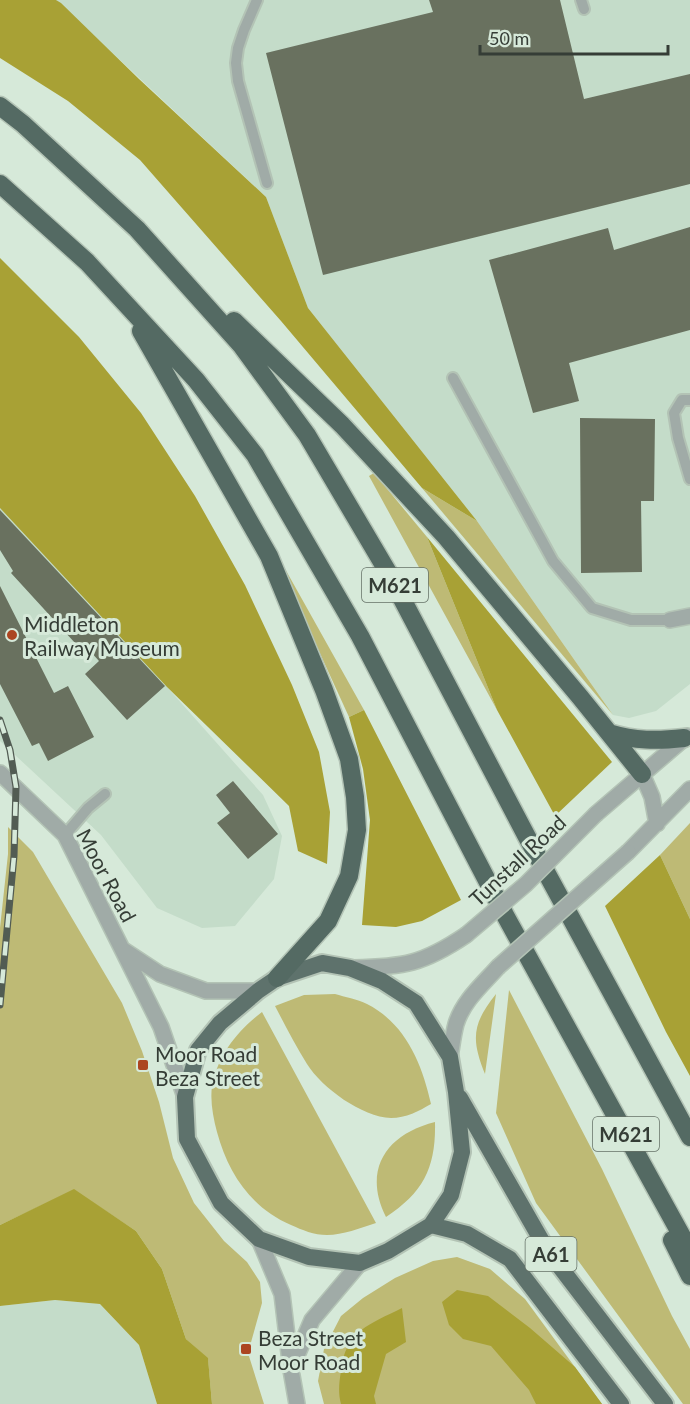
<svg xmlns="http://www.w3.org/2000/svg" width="690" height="1404" viewBox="0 0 690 1404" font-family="Lato,sans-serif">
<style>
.built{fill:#c4dcc9}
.green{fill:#beba75}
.forest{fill:#a8a135}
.building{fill:#69715f}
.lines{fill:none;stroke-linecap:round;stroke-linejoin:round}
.service-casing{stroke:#b3c3b5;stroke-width:14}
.minor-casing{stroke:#b3c3b5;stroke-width:18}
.tertiary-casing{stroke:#b3c3b5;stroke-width:18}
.trunk-casing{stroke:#b3c3b5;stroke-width:20}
.motorway-casing{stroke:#b3c3b5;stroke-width:21}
.service{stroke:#a0aba7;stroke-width:10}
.minor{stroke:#a0aba7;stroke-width:15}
.tertiary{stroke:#a0aba7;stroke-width:15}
.trunk{stroke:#5e726c;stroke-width:16}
.motorway{stroke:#546a63;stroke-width:18}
.rail-casing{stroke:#525c53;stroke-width:7}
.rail{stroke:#d6e9d9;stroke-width:4.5;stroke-dasharray:14;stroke-linecap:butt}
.tertiary-bridge-casing{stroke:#b3c3b5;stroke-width:18;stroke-linecap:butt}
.tertiary-bridge{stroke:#a0aba7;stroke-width:15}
.poi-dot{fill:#ac4521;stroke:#d6e9d9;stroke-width:2}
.labels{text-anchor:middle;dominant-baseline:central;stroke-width:6;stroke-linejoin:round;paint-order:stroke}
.shield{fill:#d6e9d9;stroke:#657167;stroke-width:1.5}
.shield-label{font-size:20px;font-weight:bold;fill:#353d36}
.poi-label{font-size:21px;fill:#353d36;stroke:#d6e9d9;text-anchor:start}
.street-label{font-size:21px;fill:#353d36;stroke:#d6e9d9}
</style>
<rect width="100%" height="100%" fill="#d6e9d9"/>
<!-- built -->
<path class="built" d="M56 0H690V684L656 711 629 718 613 715 477 521 308 308 266 197Z
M0 508 167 687 263 795 282 836 274 879 235 926 202 928 157 908 101 835 0 741Z
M55 1300 100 1304 139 1345 157 1404H0V1306Z"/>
<!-- green -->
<path class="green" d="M374 473 427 537 497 710 369 476Z
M422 488 477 521 613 715Z
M265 533 364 710 349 717Z
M690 823V919L660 855Z
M8 827 33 852 122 1003 142 1051 159 1102 173 1158 194 1203 224 1241 247 1262 260 1282 262 1303 248 1353 264 1404H212L208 1359 186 1339 162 1269 136 1231 74 1190 0 1225V928L8 854Z
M509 990 602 1169 672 1316 690 1349V1404H683L536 1203 496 1113Z
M335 994C345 997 357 999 367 1004 406 1024 422 1064 431 1104 419 1111 406 1118 391 1118 362 1117 322 1088 307 1064 295 1045 285 1025 275 1006L304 995Z
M496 994 485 1074C471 1039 472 1024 496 994Z
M262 1012 376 1223C360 1228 343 1235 327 1235 314 1235 302 1230 291 1225 251 1208 228 1173 217 1132 213 1117 210 1101 212 1086 218 1055 237 1031 262 1012Z
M435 1122C436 1167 424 1192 386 1217 362 1169 387 1134 435 1122Z
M457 1257 490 1269 525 1299 602 1404H324L318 1381 324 1349 341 1316 363 1298 395 1278 433 1261Z"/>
<!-- forest -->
<path class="forest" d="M0 0H56L61 3 139 79 266 197 308 308 477 521 422 488 281 321 140 160 68 101 0 58Z
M0 258 79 337 141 413 195 496 245 585 292 685 319 752 330 812 327 864 298 851 289 806 167 687 0 508Z
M427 537 612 762 555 816 497 710Z
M364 710 461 900 422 921 396 927 362 925 370 820 363 769 349 717Z
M660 855 690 919V1076L666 1032 605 906Z
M74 1189 136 1231 162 1269 186 1339 208 1358 212 1404H157L139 1345 100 1304 55 1300 0 1306V1225Z
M457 1290 488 1296 530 1328 575 1367 602 1404H536L529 1390 491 1346 463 1339 449 1325 442 1302Z
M402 1308 406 1342 386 1354 374 1396 376 1404H341C338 1393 339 1383 341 1371 345 1331 370 1324 402 1308Z"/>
<!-- building -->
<path class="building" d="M429 0H560L584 99 690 74V184L323 275 266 53 433 12Z
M690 227V330L569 363 579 401 533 413 489 260 608 228 614 250Z
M580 418 655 419 654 501H641L642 572 581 573Z
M0 510 165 686 127 720 85 674 99 661 90 651 86 655 11 573 13 571 0 550Z
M0 586 54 693 68 686 94 737 48 761 39 743 32 746 0 684Z
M233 781 278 834 248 859 217 823 230 813 216 795Z"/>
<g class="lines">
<!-- service casing -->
<g class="service-casing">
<path id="service" d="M257 0 244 30 238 48 236 63 238 81 267 183
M581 0 584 9
M453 378 553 561 592 608 631 620H670
M690 400H682L674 413 678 438 690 479
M65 835 88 808 105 794"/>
</g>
<!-- minor casing -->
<g class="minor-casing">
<path id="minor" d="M670 620 690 616"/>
</g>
<!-- tertiary casing -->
<g class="tertiary-casing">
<path id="tertiary" d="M0 773 65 835 161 1027 185 1097
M642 774 652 797 657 824
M596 814 687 736
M628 852 690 789
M122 949 160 974 206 991H258
M353 968C404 967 423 964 466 935
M450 1057C452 1046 453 1035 456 1024 463 1001 482 985 498 967
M259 1239 282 1294 291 1370 297 1404
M292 1367 312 1320 360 1263"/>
</g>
<!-- trunk casing -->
<g class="trunk-casing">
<path id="trunk" d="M322 963 350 968 382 981 416 1003 450 1057 456 1092 462 1152 451 1195 431 1225 388 1251 360 1263 309 1257 259 1239 221 1203 187 1139 185 1097 198 1050 220 1023 258 991 277 978Z
M460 1098 547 1250 665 1404
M431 1225 467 1234 510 1259 621 1404"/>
</g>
<!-- motorway casing -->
<g class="motorway-casing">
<path id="motorway" d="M0 106 23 124 137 229 241 345 307 435 389 574 527 837 690 1137
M0 184 87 262 196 380 255 455 360 636 505 915 690 1251
M234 321 342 425 446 537 580 697 642 774
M141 331 269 556 324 690 349 759 355 797 357 830 349 876 328 921 277 978
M609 733C635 741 657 741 684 738
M672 1240 690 1276"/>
</g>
<!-- service -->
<use href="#service" class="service"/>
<!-- minor -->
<use href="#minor" class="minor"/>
<!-- tertiary -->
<use href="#tertiary" class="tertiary"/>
<!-- trunk -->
<use href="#trunk" class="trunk"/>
<!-- motorway -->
<use href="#motorway" class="motorway"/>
<!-- rail casing -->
<g class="rail-casing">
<path id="rail" d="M0 720 10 750 16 787 14 856 0 1005"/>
</g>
<!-- rail -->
<use href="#rail" class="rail"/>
<!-- tertiary-bridge casing -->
<g class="tertiary-bridge-casing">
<path id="tertiary-bridge" d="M466 935 526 884 596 814
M498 967 628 852"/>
</g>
<!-- tertiary-bridge -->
<use href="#tertiary-bridge" class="tertiary-bridge"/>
</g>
<!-- markers -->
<g class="poi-dot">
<circle cx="12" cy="635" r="6"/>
<rect x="137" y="1059" width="12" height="12" rx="3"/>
<rect x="240" y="1343" width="12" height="12" rx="3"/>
</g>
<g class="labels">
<!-- shield labels -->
<g class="shield">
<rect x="362" y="568" width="66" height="34" rx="4.5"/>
<rect x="593" y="1117" width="66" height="34" rx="4.5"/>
<rect x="525.5" y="1237" width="51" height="34" rx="4.5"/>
</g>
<g class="shield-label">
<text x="395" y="585">M621</text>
<text x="626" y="1134">M621</text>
<text x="551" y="1254">A61</text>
</g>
<!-- poi labels -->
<g class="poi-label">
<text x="24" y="623">Middleton<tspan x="24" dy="24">Railway Museum</tspan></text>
<text x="155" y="1053">Moor Road<tspan x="155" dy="24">Beza Street</tspan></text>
<text x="258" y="1337">Beza Street<tspan x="258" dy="24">Moor Road</tspan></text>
</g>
<!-- street labels -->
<g class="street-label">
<text transform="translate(517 860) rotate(-43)">Tunstall Road</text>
<text transform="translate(107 875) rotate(62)">Moor Road</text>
</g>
</g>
<!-- scale -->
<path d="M480 45v9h188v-9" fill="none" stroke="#353d36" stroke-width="3"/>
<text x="489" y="45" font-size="18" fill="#353d36" stroke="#d6e9d9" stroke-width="4.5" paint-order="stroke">50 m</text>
</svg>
